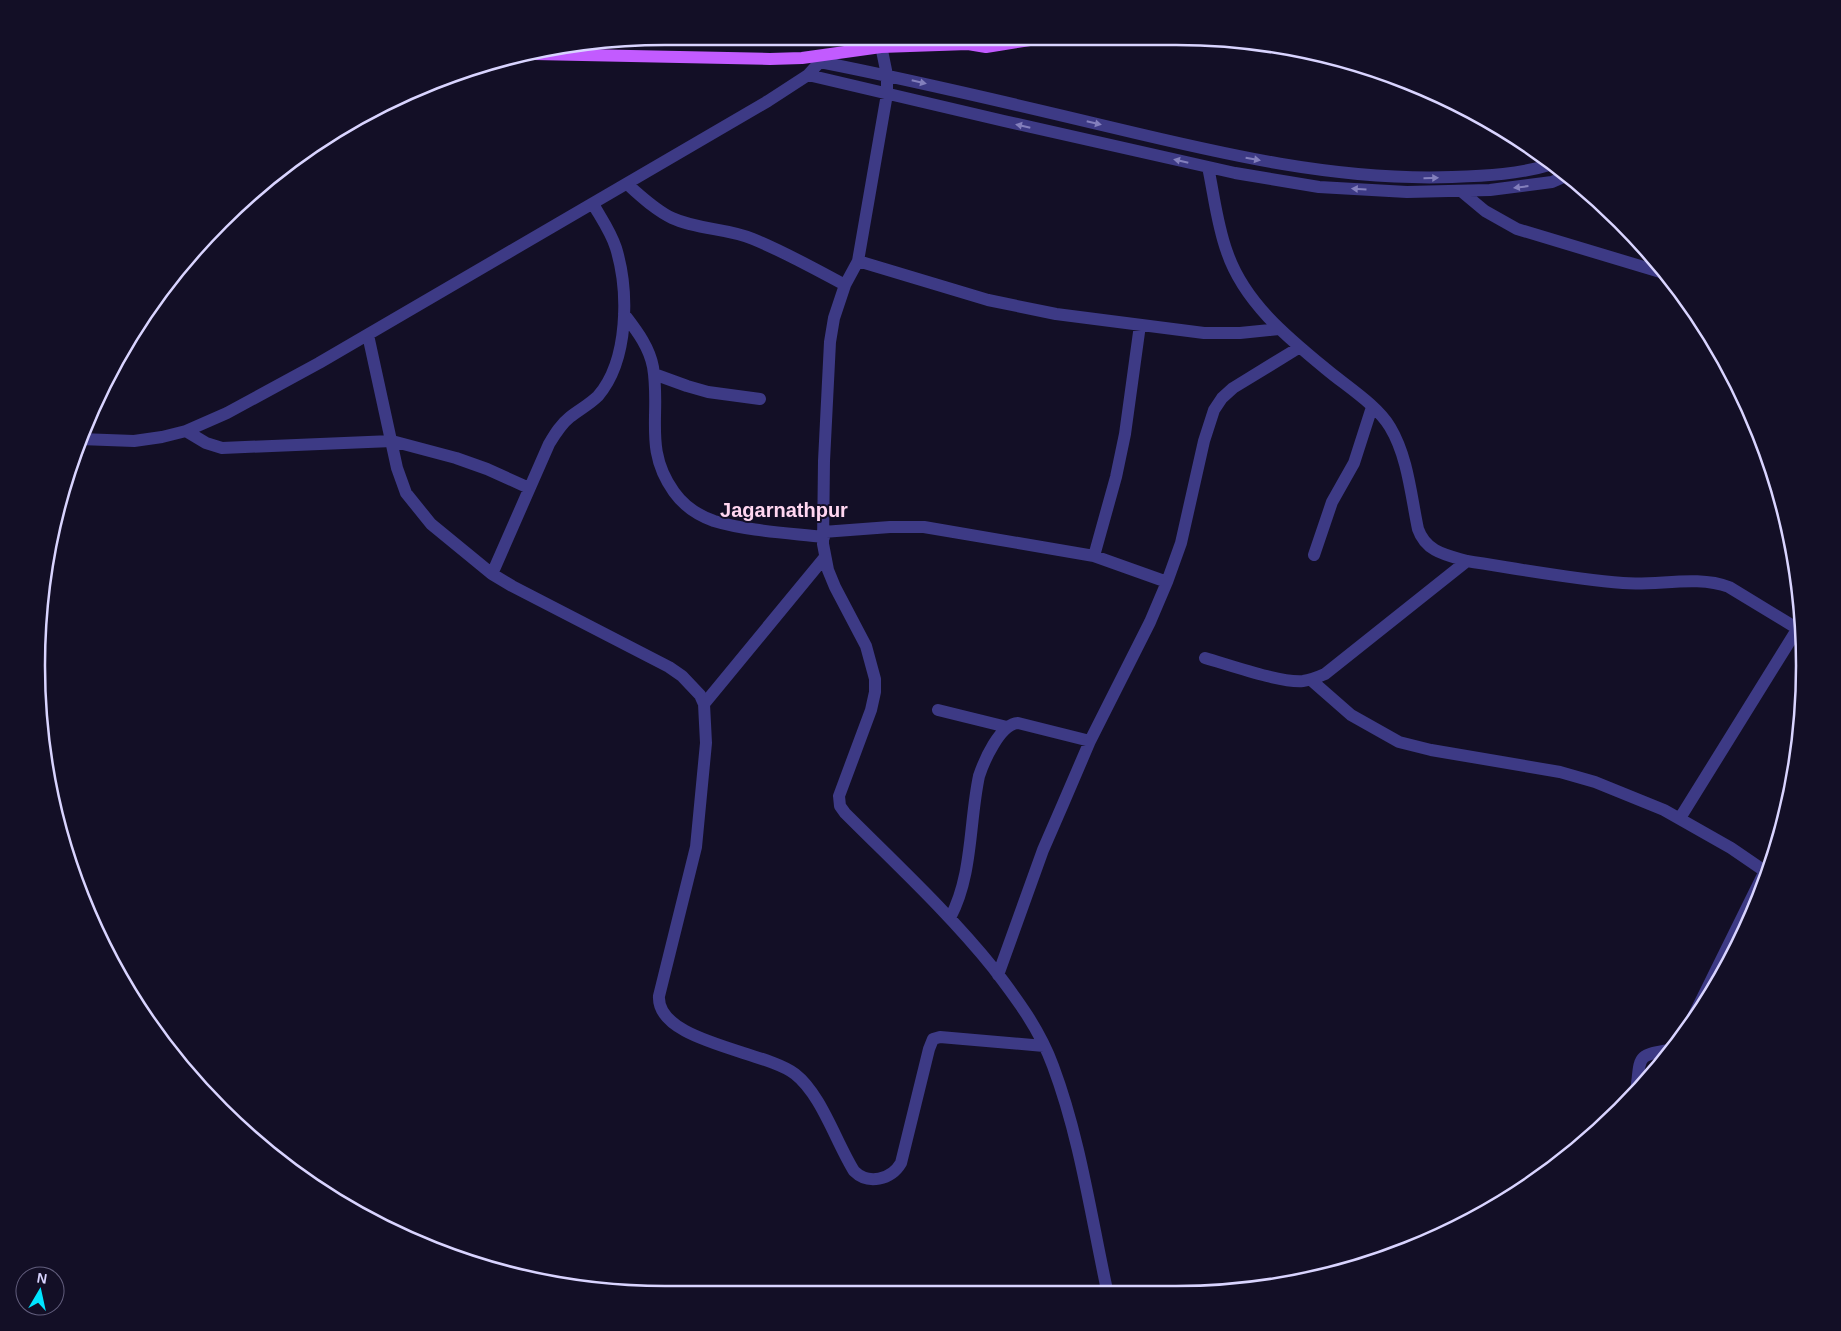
<svg xmlns="http://www.w3.org/2000/svg" width="1841" height="1331" viewBox="0 0 1841 1331" font-family="Helvetica,sans-serif">
<style>
.lines{fill:none;stroke-linecap:round;stroke-linejoin:round}
.minor{stroke:#3d3a85;stroke-width:12}
.major{stroke:#c25bff;stroke-width:12}
.oneway{fill:#837fbc}
.labels{text-anchor:middle;dominant-baseline:central;stroke-width:4;stroke-linejoin:round;paint-order:stroke}
.district-label{font-size:20px;font-weight:bold;fill:#ffd6f0;stroke:#130f26}
.rim{fill:none;stroke:#d9d4ff;stroke-width:2.5}
</style>
<rect width="100%" height="100%" fill="#130f26"/>
<g class="lines">
<!-- minor -->
<path class="minor" d="M879 36 887 75V94L858 261 845 285 834 318 830 342 824 461 823 544 828 570 835 587 866 646 875 679V692L871 710 839 796 840 806 845 813C896 864 949 913 994 969 1017 999 1040 1030 1053 1066 1080 1138 1091 1216 1107 1290
M820 62C917 81 1014 104 1110 127 1223 154 1336 181 1452 177 1487 176 1520 174 1553 164
M808 75 1004 121 1235 173 1319 187 1407 192 1490 190 1552 182 1568 175
M1208 167C1214 195 1217 225 1227 252 1244 302 1287 337 1326 369 1346 386 1377 405 1390 427 1408 457 1411 496 1418 529 1426 552 1446 555 1467 561 1519 569 1571 579 1623 583 1657 586 1697 575 1729 587L1803 632
M627 184C641 196 655 210 672 218 698 230 727 228 753 239 785 252 815 269 845 285
M1461 191 1485 211 1517 229 1667 274
M858 261 988 300 1056 314 1204 333H1240L1279 329
M624 314C636 330 649 346 653 367 661 414 643 449 674 492 684 506 697 515 714 521 747 531 789 533 824 537
M368 335 397 468 406 493 431 524 492 574 512 586 669 667 682 676 700 695 704 704 706 743 696 847 659 996C656 1042 766 1051 795 1074 821 1094 836 1142 854 1171 868 1185 891 1180 901 1163L929 1049 933 1039 940 1037 1044 1046
M654 374 687 386 708 392 760 399
M186 431 206 443 222 448 392 441 456 458 487 469 529 488
M80 439 134 441 162 437 186 431 227 413 319 363 768 101 808 75 826 55
M823 532 890 527H924L1094 556 1167 582
M1314 555 1332 502 1354 463 1372 407
M1094 556 1116 477 1125 434 1140 325
M492 574 549 444C555 434 561 424 570 417 579 410 590 404 598 396 629 360 629 291 616 248 611 232 601 218 593 204
M1205 658C1230 665 1280 683 1303 681 1311 680 1318 677 1325 674L1467 561
M1311 680 1351 715 1399 742 1431 750 1560 772 1595 782 1664 810 1731 848 1769 874
M704 704 825 557
M938 710 1007 727
M1680 818 1798 628
M950 918C973 875 969 823 979 776 984 761 1000 724 1018 723L1090 741
M998 975 1043 850 1063 804 1090 741 1150 622 1167 582 1181 543 1204 441 1214 410 1222 398 1233 388 1300 347
M1691 1021 1765 871
M1636 1092C1641 1058 1634 1055 1670 1050"/>
<!-- major -->
<path class="major" d="M534 54 770 59 802 58 881 47 968 44 986 47 1056 36"/>
</g>
<!-- one-way arrows -->
<defs><path id="oneway-solid" d="M-6-.8H1V-3.2L6.5 0L1 3.2V.8H-6Z" transform="scale(1.25)"/></defs>
<g class="oneway">
<use href="#oneway-solid" transform="translate(919 82) rotate(13)"/>
<use href="#oneway-solid" transform="translate(1094 123) rotate(13)"/>
<use href="#oneway-solid" transform="translate(1023 126) rotate(-167)"/>
<use href="#oneway-solid" transform="translate(1253 159) rotate(10)"/>
<use href="#oneway-solid" transform="translate(1181 161) rotate(-167)"/>
<use href="#oneway-solid" transform="translate(1431 178) rotate(-1)"/>
<use href="#oneway-solid" transform="translate(1521 187) rotate(173)"/>
<use href="#oneway-solid" transform="translate(1359 189) rotate(-177)"/>
</g>
<g class="labels">
<!-- district labels -->
<g class="district-label">
<text x="784" y="510">Jagarnathpur</text>
</g>
</g>
<!-- crop -->
<path d="M0 0H1841V1331H0ZM665 45H1176A620 620 0 0 1 1796 665V666A620 620 0 0 1 1176 1286H665A620 620 0 0 1 45 666V665A620 620 0 0 1 665 45Z" fill="#130f26" fill-rule="evenodd"/>
<path class="rim" d="M665 45H1176A620 620 0 0 1 1796 665V666A620 620 0 0 1 1176 1286H665A620 620 0 0 1 45 666V665A620 620 0 0 1 665 45Z"/>
<!-- north arrow -->
<g transform="translate(40 1291) rotate(9)"><circle r="24" fill="#130f26" stroke="#625e7d"/>
<path d="M0-4L9 19L0 12L-9 19Z" fill="#00e5ff"/>
<text y="-8" font-size="14" font-weight="bold" text-anchor="middle" fill="#d9d4ff">N</text>
</g>
</svg>
